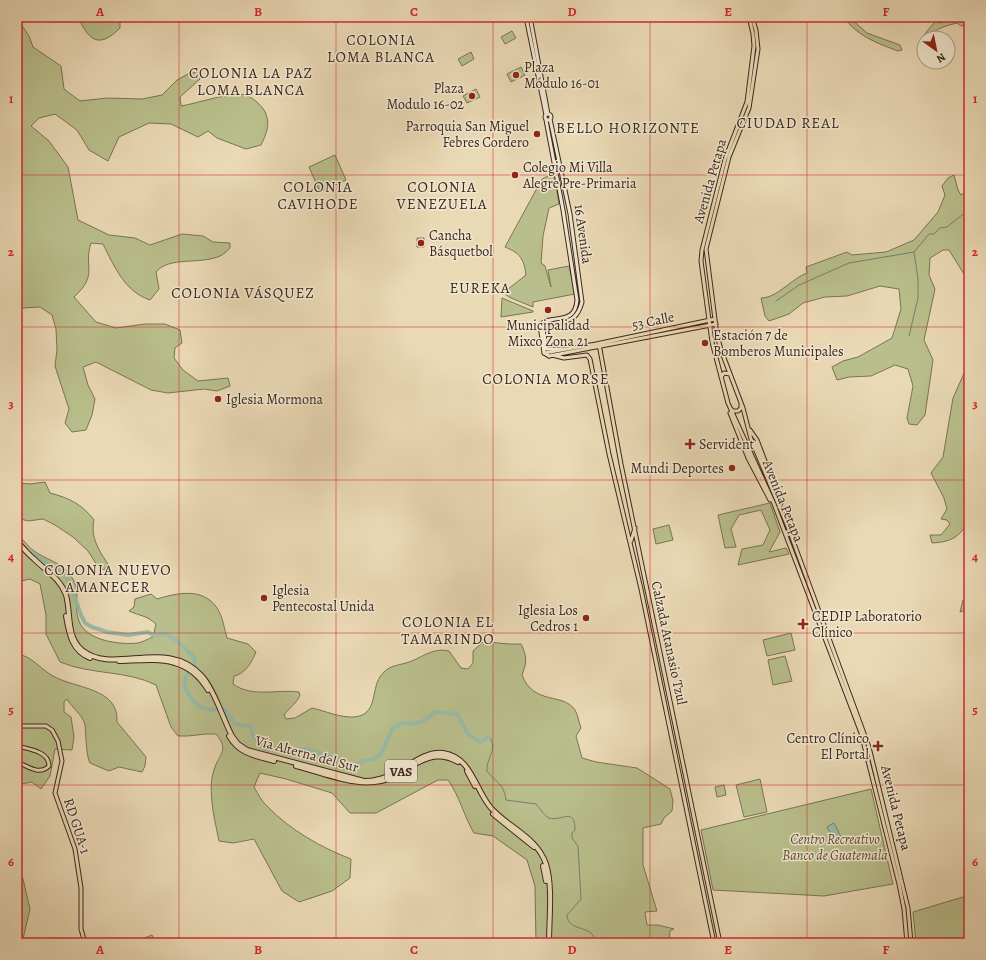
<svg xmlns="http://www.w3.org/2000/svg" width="986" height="960" viewBox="0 0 986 960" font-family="Alegreya,serif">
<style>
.green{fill:#b9bf8c;stroke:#7a7455}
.water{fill:#99bba7;stroke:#738070}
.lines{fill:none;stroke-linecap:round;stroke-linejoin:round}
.stream{stroke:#738070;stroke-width:1}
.river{stroke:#99bba7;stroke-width:4}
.secondary-casing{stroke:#3b281e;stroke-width:5}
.primary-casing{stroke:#3b281e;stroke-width:5}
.highway-casing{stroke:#3b281e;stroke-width:6}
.secondary{stroke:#f1e6cf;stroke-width:3}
.primary{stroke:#ead9b5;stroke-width:3}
.highway{stroke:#ead9b5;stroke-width:4}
.grid{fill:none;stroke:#d62828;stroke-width:1;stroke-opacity:0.55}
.poi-dot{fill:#8f2418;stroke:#f1e6cf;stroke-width:1.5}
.labels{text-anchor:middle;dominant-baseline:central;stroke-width:3;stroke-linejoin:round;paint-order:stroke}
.shield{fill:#f1e6cf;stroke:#726153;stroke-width:1}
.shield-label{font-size:13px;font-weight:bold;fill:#3b281e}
.poi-label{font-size:14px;fill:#3b281e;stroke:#f1e6cf;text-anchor:start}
.street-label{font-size:14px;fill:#3b281e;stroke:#f1e6cf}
.park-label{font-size:14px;font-style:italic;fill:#5a4e3a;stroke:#f1e6cf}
.neighbourhood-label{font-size:15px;letter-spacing:1px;fill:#3b281e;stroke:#f1e6cf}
.neatline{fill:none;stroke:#d62828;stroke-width:1.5}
.grid-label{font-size:13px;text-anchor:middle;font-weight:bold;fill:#d62828}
</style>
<rect width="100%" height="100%" fill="#ead9b5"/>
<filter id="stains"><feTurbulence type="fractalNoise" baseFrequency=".005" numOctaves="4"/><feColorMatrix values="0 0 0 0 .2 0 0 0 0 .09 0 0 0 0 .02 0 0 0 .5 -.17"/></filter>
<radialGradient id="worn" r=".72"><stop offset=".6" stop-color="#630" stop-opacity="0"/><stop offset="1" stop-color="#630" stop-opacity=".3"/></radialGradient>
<!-- green -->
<path class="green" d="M78 17H120V28C99 49 89 41 78 17Z
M843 17H849L867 33 900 45 902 50 898 51C876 43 858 36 843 17Z
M947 17H967L965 25 961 26 957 23C946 26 935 28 928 38H924V59L919 55C919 40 925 33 935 22L942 23 947 19Z
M17 18 29 36 33 47 61 66 64 89 80 101 107 98 142 99 162 95 177 80 188 74 201 71 200 79 180 97 181 106C195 104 233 91 245 95 252 97 260 104 264 110 271 122 267 133 261 145L246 149 217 138 208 131 198 137 171 124 149 123 119 137 108 161 89 150 77 130 55 114 39 118 31 126 49 141 68 167 78 220 109 235 135 238 150 245 182 234 203 236 213 242 230 243V248C227 251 223 255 220 256 200 265 169 256 156 272L159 289 150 300C125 292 114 266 103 244L91 243C83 268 99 274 74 297L96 322 116 328 145 324H165L180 330 182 343 175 348 174 358 183 370 198 381 228 378 230 386 217 391 204 389 168 393 151 390 96 362 83 367 88 385 95 399 92 415 86 430 72 432 65 423 69 409 55 366 57 350 56 329 52 315 40 307 22 308 17 291V253L21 245 20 221 17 211Z
M512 31 516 38 505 44 501 37Z
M471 52 474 59 462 66 458 59Z
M521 67 525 75 511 82 507 74Z
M476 89 480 97 467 103 463 96Z
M335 155 346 180 320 192 309 167Z
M554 173 559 204 549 208 543 236 541 263 545 266 551 287 548 270 569 266 575 294 533 302V307L511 298 503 293 526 275C524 259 520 253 505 247L542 179Z
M954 175 958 190 961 195 969 191V282L949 250H943L930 258 929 275 935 289 924 340 933 360 925 415 917 425 909 424 907 418 913 386 908 369 895 365 871 376 849 377 837 380 832 367 843 361 858 357 892 338 901 309 899 289 880 286 847 296 825 297 803 303 789 314 769 321 765 316 761 298C777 298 791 279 807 273L806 267 847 252 852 255 886 252 914 240 938 212 945 195 942 186 948 178Z
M417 238H424V247H417Z
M502 298 533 311V312L501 317Z
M969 362V536L964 528C956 540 946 542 932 543L930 535H941L950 524 947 520 941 519 947 509 944 498 931 473 943 457 953 398Z
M45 482 50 493C69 498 82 504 94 520 90 536 99 551 108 564L104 570 97 565 88 551 73 537 55 525 43 519 28 521 17 518V483L30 484Z
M770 503 780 532 769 552 786 548 789 554 738 565 742 549 763 545 770 530 761 510 739 515 731 529 736 547 725 548 718 515Z
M669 525 673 540 656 544 653 529Z
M17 534C23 539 28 547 34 551 45 559 59 562 68 572 84 591 72 603 79 621 86 641 120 645 138 643 143 642 148 639 153 637L156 624C146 615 140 616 129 611L134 607 135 599 151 594 157 599C177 593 203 587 217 608 223 617 224 628 227 638L248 644 256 652C252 662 245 674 234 676L233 684C253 698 276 689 299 692L300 695C297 703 289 708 284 715L286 719 295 718 312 708C325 711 341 718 354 717 378 715 371 690 380 677 387 666 395 666 406 663 421 659 431 647 449 651L461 668 468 669 473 663V651L483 642C496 642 508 645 521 644 527 656 527 662 522 675 534 706 563 692 575 710 578 715 579 723 581 728L576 736 582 758 596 762 637 768 670 789 673 801 672 811 664 818 661 824 643 828V865L657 911 645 912 647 925H658L674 929 670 931 669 943H536L535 886 527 860 493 836 474 833C463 814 460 797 448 780H438L376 813H350L332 793 286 779 260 773 254 787C258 794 262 802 268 807 290 830 322 848 351 859L350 878 332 891 299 902 282 891 254 839 233 843 219 841C215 821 207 790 214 770 219 753 230 751 216 734 202 733 192 737 178 736L171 727 156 685C126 670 91 675 60 662L46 634V615L40 584 30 579 17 582Z
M969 595V609L960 612 963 600Z
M791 633 795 650 767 656 763 640Z
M17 654C32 656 40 669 53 676 75 689 119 687 117 722L146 757 145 766 142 772 119 767 109 771 90 763C86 756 86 734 85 725 83 715 72 708 67 699L64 702V712L71 717 74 737 72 750 55 749 50 776 41 789 32 782 21 784 17 788Z
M785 656 792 681 773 685 768 660Z
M760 779 767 812 744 817 736 785Z
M724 785 726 795 717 797 715 787Z
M871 789 893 884 824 896 713 890 701 830Z
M17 869 23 879 30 909 22 943H17Z
M969 893V943H916L913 912 963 897Z
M152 935 156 943H132Z"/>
<!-- water -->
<path class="water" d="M834 823 842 839 835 842 827 827Z"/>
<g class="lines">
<!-- stream -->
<path class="stream" d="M776 301 799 285 849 263 914 252 929 234H934L940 228 947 227 967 211 969 207
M909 336 918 298V279L914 252
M489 737C499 748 486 758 487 771 496 783 504 783 506 800L536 804C540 808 544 816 549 818 561 822 575 806 575 830L572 833V838L578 846 581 899 567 915C567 928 583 927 591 933 593 935 595 939 596 942L595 943"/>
<!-- river -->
<path class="river" d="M31 553 67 576 81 615 85 623 92 627 107 632 128 635 148 632 153 635 165 634 176 640 192 655 195 660 194 666
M188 673C179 686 192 704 205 709 212 711 218 708 225 710L235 724 251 726 252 734 264 749H306L340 760 347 767 352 768 363 761 374 759 381 754 393 728 402 723 412 724 423 721 436 712 457 714 468 734 480 742 489 737"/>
<!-- secondary casing -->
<g class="secondary-casing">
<path id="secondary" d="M526 17 546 115
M530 17 548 114
M545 117a3 3 0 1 1 6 0a3 3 0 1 1-6 0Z
M550 119 570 214 582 302C575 329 559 317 543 328L546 349H562
M546 120 563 210 577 300C575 327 551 313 540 325L544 353 549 356
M426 943H431"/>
</g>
<!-- primary casing -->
<g class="primary-casing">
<path id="primary" d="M749 17 753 34 754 46 747 102 725 159 702 250 701 261 712 342 728 403 774 504 861 733 899 884 904 909 907 943
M752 17 756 30 758 49 749 108 729 157 706 249 717 335 721 350 743 408 751 439 788 527 869 747 908 908 911 943
M599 344 621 464 720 943
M544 353 596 344 715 319
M552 355 564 358 587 355 590 359 609 454 641 589 714 943
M549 356 716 324
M721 377 724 373 730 374
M731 409 733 411H738L741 408V404
M730 413 748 458 770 500
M750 430 757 440 781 503 779 507
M752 441 755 443 770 481
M746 443 745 447 759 476
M631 541 635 528
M17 726H46L52 730 58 741 62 761 55 793 75 849 81 888V929L85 943
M17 746C28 749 49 751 49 766 39 776 28 766 17 762"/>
</g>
<!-- highway casing -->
<g class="highway-casing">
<path id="highway" d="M17 541C22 547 28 554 34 559 46 571 60 578 66 595 71 612 66 637 82 650 114 676 166 636 202 676 215 691 223 719 232 736L238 744 247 750 364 781C397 782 417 750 443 753 472 757 475 790 491 808 509 828 537 837 546 864 553 886 549 919 549 943
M66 616C69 634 72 651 90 658
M119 661C155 660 187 654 208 690
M229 736C239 754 256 756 274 761
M415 764C430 756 442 753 458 762
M296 766C329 774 363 792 396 776
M467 771 475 786
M493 814 534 847
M543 866 546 881"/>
</g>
<!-- secondary -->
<use href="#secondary" class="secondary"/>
<!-- primary -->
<use href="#primary" class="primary"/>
<!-- highway -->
<use href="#highway" class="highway"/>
</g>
<!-- grid -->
<path class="grid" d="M179 17V943M336 17V943M493 17V943M650 17V943M807 17V943M17 175H969M17 327H969M17 480H969M17 633H969M17 785H969"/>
<!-- markers -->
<g class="poi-dot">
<circle cx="516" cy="75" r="4"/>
<circle cx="472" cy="96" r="4"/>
<circle cx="537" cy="134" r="4"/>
<circle cx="515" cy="175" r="4"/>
<circle cx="421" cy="243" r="4"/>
<circle cx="548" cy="310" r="4"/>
<circle cx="705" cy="343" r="4"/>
<circle cx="218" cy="399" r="4"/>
<path d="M688 438h4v4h4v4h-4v4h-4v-4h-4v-4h4z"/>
<circle cx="732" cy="468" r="4"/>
<circle cx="264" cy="598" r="4"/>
<circle cx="586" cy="618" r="4"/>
<path d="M801 618h4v4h4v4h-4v4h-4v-4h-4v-4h4z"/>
<path d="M876 740h4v4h4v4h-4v4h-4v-4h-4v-4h4z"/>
</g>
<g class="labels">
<!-- shield labels -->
<rect class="shield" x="385" y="760" width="32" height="22" rx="3"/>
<g class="shield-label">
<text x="401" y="771">VAS</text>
</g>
<!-- poi labels -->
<g class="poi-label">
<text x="524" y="67">Plaza<tspan x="524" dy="16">Módulo 16-01</tspan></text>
<text x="464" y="88" text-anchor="end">Plaza<tspan x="464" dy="16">Modulo 16-02</tspan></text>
<text x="529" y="126" text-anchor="end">Parroquia San Miguel<tspan x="529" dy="16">Febres Cordero</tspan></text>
<text x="523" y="167">Colegio Mi Villa<tspan x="523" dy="16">Alegre Pre-Primaria</tspan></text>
<text x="429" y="235">Cancha<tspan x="429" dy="16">Básquetbol</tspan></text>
<text x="548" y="325" text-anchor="middle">Municipalidad<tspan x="548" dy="16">Mixco Zona 21</tspan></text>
<text x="713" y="335">Estación 7 de<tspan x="713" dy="16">Bomberos Municipales</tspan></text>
<text x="226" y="399">Iglesia Mormona</text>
<text x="699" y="444">Servident</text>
<text x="724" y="468" text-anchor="end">Mundi Deportes</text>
<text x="272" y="590">Iglesia<tspan x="272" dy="16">Pentecostal Unida</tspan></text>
<text x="578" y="610" text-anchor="end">Iglesia Los<tspan x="578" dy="16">Cedros 1</tspan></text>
<text x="812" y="616">CEDIP Laboratorio<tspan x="812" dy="16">Clínico</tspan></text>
<text x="869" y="738" text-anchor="end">Centro Clínico<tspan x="869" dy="16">El Portal</tspan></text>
</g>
<!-- street labels -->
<g class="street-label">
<text transform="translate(710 181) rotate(-74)">Avenida Petapa</text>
<text transform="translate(583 234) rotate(82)">16 Avenida</text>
<text transform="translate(653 321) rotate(-12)">53 Calle</text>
<text transform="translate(783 501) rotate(68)">Avenida Petapa</text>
<text transform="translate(669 643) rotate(78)">Calzada Atanasio Tzul</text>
<text transform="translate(307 754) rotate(15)">Vía Alterna del Sur</text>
<text transform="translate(896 808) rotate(76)">Avenida Petapa</text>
<text transform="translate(77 826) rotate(72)">RD GUA-1</text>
</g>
<!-- park labels -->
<g class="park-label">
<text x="835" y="839">Centro Recreativo<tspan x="835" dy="16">Banco de Guatemala</tspan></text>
</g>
<!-- neighbourhood labels -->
<g class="neighbourhood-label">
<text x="381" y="40">COLONIA<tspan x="381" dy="17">LOMA BLANCA</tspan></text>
<text x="251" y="73">COLONIA LA PAZ<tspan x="251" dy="17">LOMA BLANCA</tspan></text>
<text x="788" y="123">CIUDAD REAL</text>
<text x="628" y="128">BELLO HORIZONTE</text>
<text x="318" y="187">COLONIA<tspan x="318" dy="17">CAVIHODE</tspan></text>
<text x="442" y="187">COLONIA<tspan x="442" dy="17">VENEZUELA</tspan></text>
<text x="480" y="288">EUREKA</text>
<text x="243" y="293">COLONIA VÁSQUEZ</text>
<text x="546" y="379">COLONIA MORSE</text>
<text x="108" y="570">COLONIA NUEVO<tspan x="108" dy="17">AMANECER</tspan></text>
<text x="448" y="622">COLONIA EL<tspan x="448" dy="17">TAMARINDO</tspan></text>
</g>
</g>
<!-- margin -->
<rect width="986" height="960" fill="none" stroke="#ead9b5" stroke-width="44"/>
<!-- north arrow -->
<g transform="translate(936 50) rotate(147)"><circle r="19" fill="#f1e6cf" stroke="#a89a88"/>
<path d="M0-3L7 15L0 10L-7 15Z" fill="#8f2418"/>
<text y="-6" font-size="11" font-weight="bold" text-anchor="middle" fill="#3b281e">N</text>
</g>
<rect x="22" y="22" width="942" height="916" class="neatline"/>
<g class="grid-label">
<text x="100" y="16">A</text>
<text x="258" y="16">B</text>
<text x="414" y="16">C</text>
<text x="572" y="16">D</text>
<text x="728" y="16">E</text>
<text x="886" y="16">F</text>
<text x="11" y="103">1</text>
<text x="975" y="103">1</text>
<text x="11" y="256">2</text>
<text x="975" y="256">2</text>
<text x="11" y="408">3</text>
<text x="975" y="408">3</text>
<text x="11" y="561">4</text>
<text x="975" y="561">4</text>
<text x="11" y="714">5</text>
<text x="975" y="714">5</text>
<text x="11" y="866">6</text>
<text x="975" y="866">6</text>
<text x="100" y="954">A</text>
<text x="258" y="954">B</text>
<text x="414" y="954">C</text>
<text x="572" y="954">D</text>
<text x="728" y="954">E</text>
<text x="886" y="954">F</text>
</g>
<rect width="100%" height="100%" filter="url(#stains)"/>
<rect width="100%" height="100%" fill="url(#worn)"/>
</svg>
